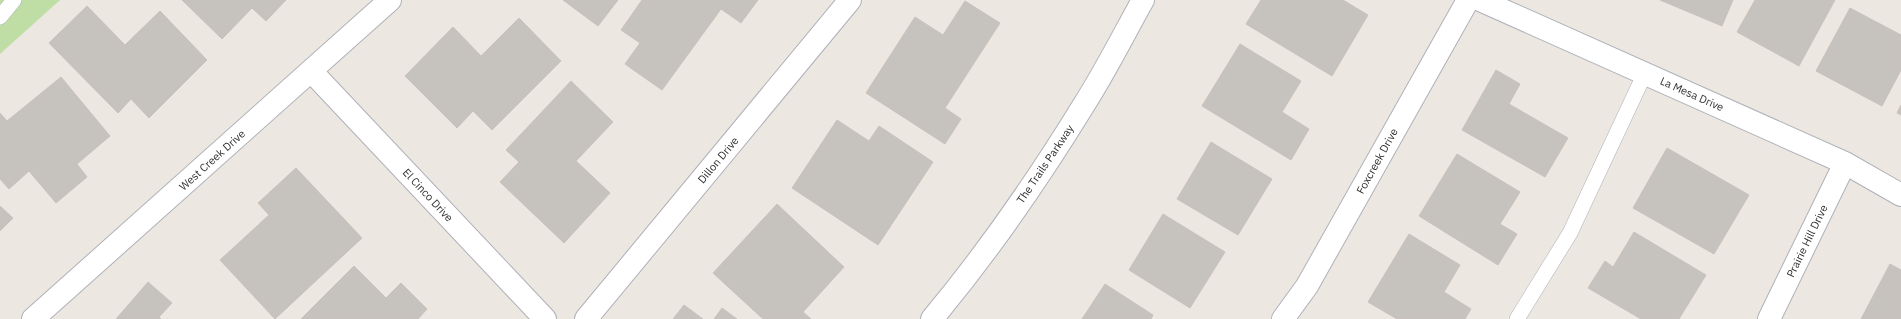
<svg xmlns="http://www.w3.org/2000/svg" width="1901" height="319" viewBox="0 0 1901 319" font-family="'IBM Plex Sans',sans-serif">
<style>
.green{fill:#bfdea5}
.building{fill:#c6c2bd;stroke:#c9c2bb}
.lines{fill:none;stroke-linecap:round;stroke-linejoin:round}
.service-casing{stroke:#aeb1b8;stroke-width:16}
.minor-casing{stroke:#aeb1b8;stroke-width:24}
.tertiary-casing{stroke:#aeb1b8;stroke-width:24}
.service{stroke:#fff;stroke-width:15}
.minor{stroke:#fff;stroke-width:22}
.tertiary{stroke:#fff;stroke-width:22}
.labels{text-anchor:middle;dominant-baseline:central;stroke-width:3;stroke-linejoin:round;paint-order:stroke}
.street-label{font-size:11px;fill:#2e2e2e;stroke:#fff}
</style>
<rect width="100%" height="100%" fill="#ede7e2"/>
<!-- green -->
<path class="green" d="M0 0H60L0 54Z"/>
<!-- building -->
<path class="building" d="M182 0H286L266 21 252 8 222 39Z
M563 0H618L598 26Z
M642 0H758L741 23 721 9 662 90 625 64 640 43 621 30Z
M1261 0H1343L1368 15 1332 76 1246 24Z
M1660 0H1733L1722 26Z
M1755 0H1835L1799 66 1737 32Z
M965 1 1000 23 945 108 961 119 945 144 866 93 915 17 943 35Z
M87 6 125 45 160 11 207 60 149 118 131 99 118 113 49 43Z
M1850 8 1901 35V70L1882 106 1816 71Z
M519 18 561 61 492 130 473 111 457 128 405 76 453 27 481 56Z
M1240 44 1301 81 1282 112 1309 129 1291 160 1202 106Z
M1496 70 1520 84 1509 104 1568 138 1545 177 1462 130Z
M61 77 110 136 77 164 87 177 56 203 29 171 9 189 0 179V113L7 121Z
M571 81 613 122 576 161 610 193 564 243 500 182 519 162 506 150Z
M1901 105V115L1897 113Z
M837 120 869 141 879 126 933 162 878 245 792 188Z
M1211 142 1272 179 1238 235 1177 199Z
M1667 148 1749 195 1714 254 1633 208Z
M1457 154 1520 192 1500 224 1517 234 1498 265 1419 216Z
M296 168 362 238 275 319 220 260 269 215 258 203Z
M777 204 844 267 803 312 811 319H763L713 273Z
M0 206 13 218 0 231Z
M1163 214 1225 252 1190 308 1129 270Z
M1634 232 1706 275 1679 319H1641L1588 288 1605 261 1613 267Z
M1409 234 1460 265 1444 292 1471 309 1465 319H1397L1368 302Z
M1890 264 1901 270V319H1861Z
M354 266 386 298 401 283 427 309 418 319H301Z
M148 282 172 303 159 317 161 319H116Z
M1105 284 1153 315 1151 319H1082Z
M684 305 703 319H673Z
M722 308 737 319H714Z"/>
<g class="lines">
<!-- service casing -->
<g class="service-casing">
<path id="service" d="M0 17 14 0
M1517 319 1570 233 1645 73"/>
</g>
<!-- minor casing -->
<g class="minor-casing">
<path id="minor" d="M1480 0 1845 163 1901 195
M312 72 545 319
M33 319 390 0
M586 319 850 0
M1283 319 1307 286 1468 0
M1769 319 1845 163"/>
</g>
<!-- tertiary casing -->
<g class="tertiary-casing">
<path id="tertiary" d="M932 319C988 252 1039 178 1085 103 1106 70 1124 34 1143 0"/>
</g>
<!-- service -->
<use href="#service" class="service"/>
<!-- minor -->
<use href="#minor" class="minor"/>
<!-- tertiary -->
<use href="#tertiary" class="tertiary"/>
</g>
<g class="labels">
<!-- street labels -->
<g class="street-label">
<text transform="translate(1692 94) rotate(24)">La Mesa Drive</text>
<text transform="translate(212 160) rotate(-42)">West Creek Drive</text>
<text transform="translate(718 160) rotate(-50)">Dillon Drive</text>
<text transform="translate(1377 161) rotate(-61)">Foxcreek Drive</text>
<text transform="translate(1045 164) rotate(-56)">The Trails Parkway</text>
<text transform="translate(428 195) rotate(47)">El Cinco Drive</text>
<text transform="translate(1807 241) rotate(-64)">Prairie Hill Drive</text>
</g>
</g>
</svg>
